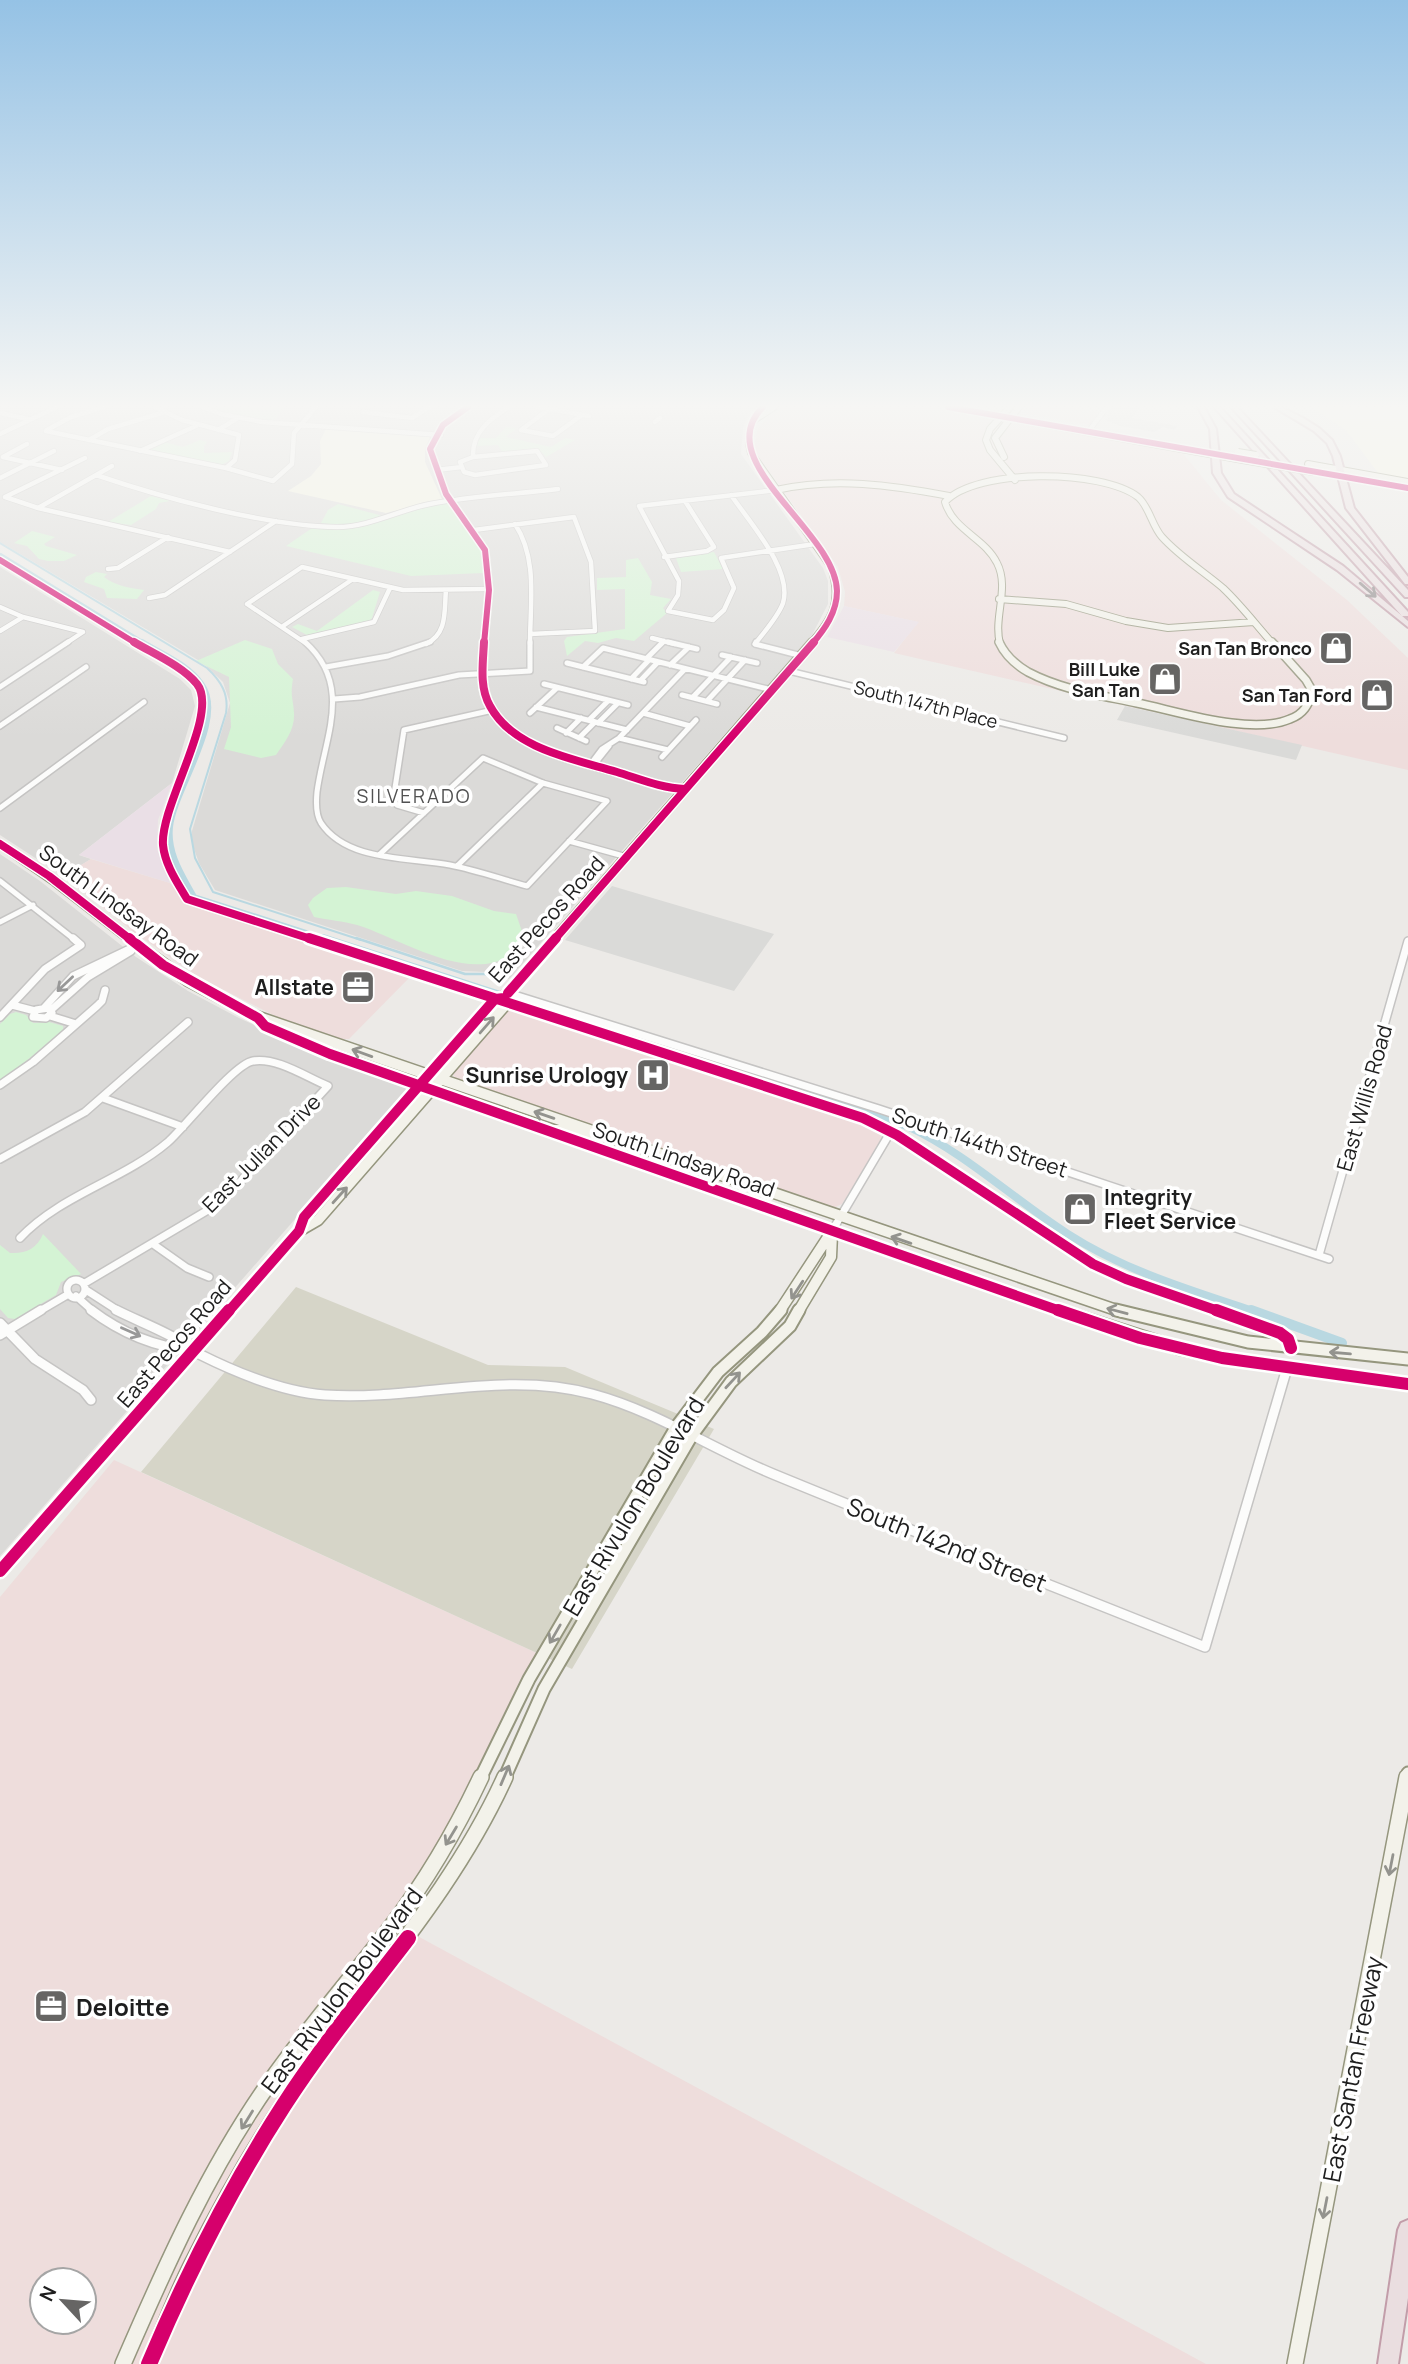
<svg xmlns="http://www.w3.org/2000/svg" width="1408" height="2364" viewBox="0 0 1408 2364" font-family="Manrope,sans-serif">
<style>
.residential{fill:#dbdad8}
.commercial{fill:#eedddc;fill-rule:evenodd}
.industrial{fill:#eadfe6}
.education{fill:#f6f6e2}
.religious{fill:#dadad8}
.construction{fill:#d6d5c8}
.park{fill:#d4f3d4}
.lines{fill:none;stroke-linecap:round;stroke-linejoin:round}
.stream-far1{stroke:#b9d8e1;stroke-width:2}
.stream{stroke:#b9d8e1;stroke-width:2.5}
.canal-far3{stroke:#b9d8e1;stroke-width:4.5}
.canal-far2{stroke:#b9d8e1;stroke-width:6}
.canal-far1{stroke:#b9d8e1;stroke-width:8}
.canal{stroke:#b9d8e1;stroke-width:10}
.street-far3-casing{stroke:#c5c4c3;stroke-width:6}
.street-far2-casing{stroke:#c5c4c3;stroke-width:8}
.street-far1-casing{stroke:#c5c4c3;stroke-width:10}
.street-casing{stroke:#c5c4c3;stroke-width:12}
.secondary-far4-casing{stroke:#95967e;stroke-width:8}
.secondary-far3-casing{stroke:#95967e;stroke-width:10}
.secondary-far2-casing{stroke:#95967e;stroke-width:13}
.secondary-far1-casing{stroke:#95967e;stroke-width:15}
.secondary-casing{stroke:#95967e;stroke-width:18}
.highway-casing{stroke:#c29da9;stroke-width:4}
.street-far3{stroke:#fcfcfb;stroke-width:4.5}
.street-far2{stroke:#fcfcfb;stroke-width:5}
.street-far1{stroke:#fcfcfb;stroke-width:7}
.street{stroke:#fcfcfb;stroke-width:9}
.secondary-far4{stroke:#f3f2ea;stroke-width:6}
.secondary-far3{stroke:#f3f2ea;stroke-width:7}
.secondary-far2{stroke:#f3f2ea;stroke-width:10}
.secondary-far1{stroke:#f3f2ea;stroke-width:11}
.secondary{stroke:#f3f2ea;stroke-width:15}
.highway{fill:#eadee0;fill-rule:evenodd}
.secondary-bridge-casing{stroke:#95967e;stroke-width:8;stroke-linecap:butt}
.secondary-bridge{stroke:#f3f2ea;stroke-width:6}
.cycleway-far4-casing{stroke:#fff;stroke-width:9}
.cycleway-far3-casing{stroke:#fff;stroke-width:11}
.cycleway-far2-casing{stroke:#fff;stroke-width:15}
.cycleway-far1-casing{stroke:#fff;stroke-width:17}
.cycleway-casing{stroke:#fff;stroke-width:20}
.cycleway-far4{stroke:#d6006c;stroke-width:6}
.cycleway-far3{stroke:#d6006c;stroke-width:8}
.cycleway-far2{stroke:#d6006c;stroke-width:10}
.cycleway-far1{stroke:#d6006c;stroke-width:12}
.cycleway{stroke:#d6006c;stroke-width:16}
.oneway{stroke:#8e8889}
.oneway2{stroke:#989898}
.oneway3{stroke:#93938e}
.labels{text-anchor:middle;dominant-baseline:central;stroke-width:7;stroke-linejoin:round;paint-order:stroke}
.far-poi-label{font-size:18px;font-weight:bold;fill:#1e1e1e;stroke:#fff;text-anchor:end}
.far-street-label{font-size:18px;fill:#1e1e1e;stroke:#fff}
.far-neighbourhood-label{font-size:19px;letter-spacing:2px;fill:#515151;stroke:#fff}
.street-label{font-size:21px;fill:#1e1e1e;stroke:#fff}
.poi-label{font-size:21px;font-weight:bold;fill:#1e1e1e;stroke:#fff;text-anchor:end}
.near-street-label{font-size:24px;fill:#1e1e1e;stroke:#fff}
.near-poi-label{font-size:24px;font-weight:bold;fill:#1e1e1e;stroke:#fff;text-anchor:start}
</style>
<rect width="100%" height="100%" fill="#eceae7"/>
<!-- residential -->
<path class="residential" d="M0 407H757L749 414 743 428 741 454 823 568 828 581V604L812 635 509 979 488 972 462 971 215 890 199 863 192 843V831L230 703 223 682 203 663 0 542Z
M0 567 180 679 191 690 195 706 172 783 79 855 91 859 63 876 0 835Z
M0 854 40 881 136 957 188 991 239 1018 335 1062 405 1087 408 1090 0 1556Z"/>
<!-- commercial -->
<path class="commercial" d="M778 407H934L1181 451 1221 500 1347 600 1408 658V770L894 653 918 622 844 606 845 592 838 567 757 454 754 447 758 428Z
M1030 407H1069L1098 412 1090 425 1024 413Z
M91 859 170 883 189 905 410 977 349 1039H333L279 1018 200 978 135 933 63 876Z
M509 1005 856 1117 887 1133 842 1204 831 1209 457 1080 453 1075 456 1069 476 1048 477 1043Z
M114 1460 537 1653 521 1678 463 1801 433 1854 388 1920 1206 2364H0V1597ZM42 2280H84V2322H42Z"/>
<!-- industrial -->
<path class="industrial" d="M844 606 919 622 894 652 827 637Z
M172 783 158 820 157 849 170 883 79 855Z"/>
<!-- education -->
<path class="education" d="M1311 407H1408V479L1378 473 1346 430Z
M326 429 430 437 425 449V462L442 499 386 513 288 491 311 476 321 464 320 441Z"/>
<!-- religious -->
<path class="religious" d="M1113 407H1139L1132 418 1177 426 1174 430 1163 427 1154 432 1120 426 1106 420 1109 417 1106 416Z
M1125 706 1302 745 1296 760 1117 720Z
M612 886 774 934 734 991 565 940Z"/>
<!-- construction -->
<path class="construction" d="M296 1287 488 1365 565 1367 714 1429 572 1669 141 1472Z"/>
<!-- park -->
<path class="park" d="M212 407H285L274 421 231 414Z
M506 427 517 428 506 437 551 447 565 438 575 440 546 457C537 444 517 451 503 453L498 445 476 446 480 438H496Z
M200 440 207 442 204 446V453L232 452 229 461 221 465 146 450 164 442 183 447Z
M151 496 170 501 159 503 156 509 131 525 108 522Z
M449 503 482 552 484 573 411 576 286 546 315 526 356 527 420 508Z
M338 504 383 516C362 524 343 526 321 523L328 510Z
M32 531 55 537 44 544 46 546 77 555 64 561H48L39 559 27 546 14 543Z
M714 552 723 569 681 572 676 558Z
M638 558 652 582 650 595 671 599 663 608 667 613 634 641 616 638 598 643 585 641 567 656 564 641 567 637 625 629V589L597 590V578L626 577V560Z
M96 572 107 574 104 577C115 586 131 588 144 590L137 599 107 598 104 589 84 582 86 577Z
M373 590 380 592 372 618 368 622 307 635 292 627 298 624 317 631Z
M245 640 272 649 278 664 293 679C290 697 293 697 294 713 295 730 285 742 276 755L261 758 224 749 231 727 229 677 196 661Z
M346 887 396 894 416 891 452 896 494 911 516 914 525 940C485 996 406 940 357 925 343 921 328 920 314 917L308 905 313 898 327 888Z
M16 1012 26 1015 33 1023 49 1022 63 1026V1030L19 1067 0 1080V1024L10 1014Z
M43 1234 81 1274 61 1282 56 1295 15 1319 8 1318 0 1309V1245L10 1253C25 1254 37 1249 43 1234Z"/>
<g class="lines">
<!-- stream-far1 -->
<path class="stream-far1" d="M0 543 207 668C221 681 229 694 226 713L190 829 195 858 213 892 361 940"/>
<!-- stream -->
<path class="stream" d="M356 938 465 974H485L494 978"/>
<!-- canal-far3 -->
<path class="canal-far3" d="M0 555 145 644"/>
<!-- canal-far2 -->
<path class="canal-far2" d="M142 642C162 654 189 665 202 685 226 720 174 789 170 827 167 853 182 875 194 897L328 940"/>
<!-- canal-far1 -->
<path class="canal-far1" d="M323 938 907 1126C967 1154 1013 1199 1068 1234 1125 1271 1193 1291 1256 1312"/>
<!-- canal -->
<path class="canal" d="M1251 1310 1342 1343"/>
<!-- street-far3 casing -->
<g class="street-far3-casing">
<path id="street-far3" d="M155 407 182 420 239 435 235 460 226 468
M202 407 221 414 262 422 441 435
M538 407 589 416
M363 412 412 418 429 407
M0 413 28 419
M655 422 660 418
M1091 428 1107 407
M47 430 71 417 104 407
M218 430 238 418
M521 430 553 436 582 415
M521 430 549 409
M46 431 226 468 273 481 292 464 294 433 316 407
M0 434 57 407
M89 440 108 429 165 412
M140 451 196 426
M537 451 546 465 475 475 464 472 460 462 473 457Z
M3 457 62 470
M3 457 27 444
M473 457C472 432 490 419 509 407
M436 470 462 467
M96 475C164 498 265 526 337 527 369 527 399 510 430 504 472 496 516 494 558 489
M0 478 54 451
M776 490 639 506 679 581 678 595 668 611 713 620 724 610 734 588 721 558 815 544
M731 495C750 523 793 570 783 603 778 617 764 632 755 644
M5 497 38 508 230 552
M5 497 85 458
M38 508 112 466
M515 524C538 559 530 603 530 644
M474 530 574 517 591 562 595 631 530 634
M664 557 707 551 714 547 685 501
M108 569 118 568 168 537
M149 598 165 595 276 521
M0 607 23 617 83 632
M283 626 353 579
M0 631 23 617
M652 638 675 644
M302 639 374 622 390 588
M65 644 83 632
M307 644 247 604 302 567 403 590 488 589
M426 644C448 633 444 611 446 590
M661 644 664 641"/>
</g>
<!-- street-far2 casing -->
<g class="street-far2-casing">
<path id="street-far2" d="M305 642C354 686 324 738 317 792 316 802 316 815 321 823 347 862 409 857 450 865 476 870 501 879 527 886L607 801 543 783 483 758 380 854
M668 642 697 649
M756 642 755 644 802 656
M722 655 757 663
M646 659 663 642
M567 663 644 682
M670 665 689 647
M326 667 388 656 430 642
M583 667 603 648 772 690
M789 671 1064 738
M631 679 649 660
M640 681 658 662
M544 684 628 705
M0 687 68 642
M682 695 717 704
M693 697 731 657
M334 699 360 697 459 675 530 671V642
M707 701 745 660
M536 707 627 730
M530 713 557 688
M643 713 690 726
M589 720 608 701
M598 723 618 703
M0 726 86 667
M557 728 586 741
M566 733 581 718
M579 738 595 722
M619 738 668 750
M662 757 696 720
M590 765 602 749 619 738 685 669
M590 765 597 761 609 746
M0 808 144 702
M424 813 397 805 393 801 404 730 493 710
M569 841 627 857
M457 866 543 783
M0 881 75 940
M0 922 33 905"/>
</g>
<!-- street-far1 casing -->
<g class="street-far1-casing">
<path id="street-far1" d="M508 993 879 1109 1329 1259
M12 1005 35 1011
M44 1008 73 976 136 946
M48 1008 52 1013 46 1018 33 1017 36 1010Z
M51 1010 88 977 131 951
M50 1016 76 1024
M0 1017 45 969 81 945 73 938
M0 1085 33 1062 97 1006 102 1001 105 990
M103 1098 183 1127
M0 1159 85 1112 188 1022
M832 1231 900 1116
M20 1238C62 1194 122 1181 168 1142 186 1126 234 1064 253 1061 277 1057 306 1077 328 1086L241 1181 208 1210 85 1283
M153 1244 187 1268 209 1277
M1319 1255 1408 941
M67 1289a9 9 0 1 1 18 0a9 9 0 1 1-18 0Z
M86 1290 120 1312
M76 1296 94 1312
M38 1312 67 1295"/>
</g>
<!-- street casing -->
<g class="street-casing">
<path id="street" d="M91 1310C121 1333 156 1347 193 1351
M116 1310C134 1319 152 1326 169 1335 180 1340 188 1348 199 1354 237 1373 282 1392 325 1395 415 1401 503 1370 592 1394 656 1411 712 1449 773 1474 916 1533 1061 1589 1205 1647L1287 1368
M0 1323 35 1359 83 1390 91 1400
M0 1335 41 1310"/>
</g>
<!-- secondary-far4 casing -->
<g class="secondary-far4-casing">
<path id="secondary-far4" d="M468 407 443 425 430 449 446 494 485 550 489 590 484 644
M763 407C750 420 746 435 751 453L831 567C842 602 833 618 810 644
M948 407 1243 460
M1010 407 990 429 986 440 990 450 1015 480
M754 420 774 407
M1004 457 995 438 1019 407
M1308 464 1408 482
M776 490C835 477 891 485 949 496
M999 599 1066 604 1126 621 1168 628 1254 622
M1000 644C993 617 1010 588 997 563 985 538 953 530 945 502 976 468 1102 469 1138 497 1149 506 1152 526 1162 537 1180 557 1203 571 1223 588 1241 605 1257 626 1273 644"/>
</g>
<!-- secondary-far3 casing -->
<g class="secondary-far3-casing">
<path id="secondary-far3" d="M484 642C483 663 479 687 490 706 513 749 574 759 617 772 640 779 661 788 685 789
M999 642C1005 655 1016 665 1028 672 1062 690 1100 695 1137 703 1177 711 1251 736 1290 719 1304 714 1308 705 1313 692L1306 680 1272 642
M0 844 55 882 130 940
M553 940 812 642"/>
</g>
<!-- secondary-far2 casing -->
<g class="secondary-far2-casing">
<path id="secondary-far2" d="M128 938 188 981 253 1015 1122 1312
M258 1018 265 1026 330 1054 1063 1312
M551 1130H564L597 1140 604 1137
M299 1231 304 1217 495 999H502L555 938
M228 1312 299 1231 318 1220 507 1003 502 999
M779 1312 832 1231
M798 1312 831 1257 832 1234"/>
</g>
<!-- secondary-far1 casing -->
<g class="secondary-far1-casing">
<path id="secondary-far1" d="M1058 1310 1181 1349 1222 1358 1408 1384
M1116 1310 1248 1342 1408 1359
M0 1571 229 1310
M480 1779 529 1679 677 1426 718 1372 762 1332 781 1310
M504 1779 544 1689 692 1435 731 1382 790 1326 799 1310
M1407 1779 1408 1773"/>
</g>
<!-- secondary casing -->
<g class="secondary-casing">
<path id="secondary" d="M123 2364C165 2267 209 2168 270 2082 308 2028 351 1979 391 1927 426 1881 456 1830 481 1777
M149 2364C163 2330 176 2295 193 2262 227 2194 265 2128 310 2066 378 1971 456 1885 505 1777
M1295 2364 1407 1777"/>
</g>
<!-- highway casing -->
<g class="highway-casing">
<path id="highway" d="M1198 407H1204L1216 429 1221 473 1234 494 1343 566 1408 621V627L1337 570 1228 497 1213 473 1210 429Z
M1214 407H1220L1408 612V616H1402Z
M1231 407H1237L1408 590V597H1405Z
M1274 407H1281L1303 418 1319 428 1332 440 1340 456 1354 508 1408 577V584H1405L1346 508 1333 456 1327 443 1314 431Z
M1408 2220V2298L1398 2364H1378L1398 2230 1401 2223Z"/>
</g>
<!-- street-far3 -->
<use href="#street-far3" class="street-far3"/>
<!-- street-far2 -->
<use href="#street-far2" class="street-far2"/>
<!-- street-far1 -->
<use href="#street-far1" class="street-far1"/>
<!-- street -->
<use href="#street" class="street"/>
<!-- secondary-far4 -->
<use href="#secondary-far4" class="secondary-far4"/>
<!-- secondary-far3 -->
<use href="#secondary-far3" class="secondary-far3"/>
<!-- secondary-far2 -->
<use href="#secondary-far2" class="secondary-far2"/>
<!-- secondary-far1 -->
<use href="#secondary-far1" class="secondary-far1"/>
<!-- secondary -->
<use href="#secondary" class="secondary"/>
<!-- highway -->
<use href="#highway" class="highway"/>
<!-- secondary-bridge casing -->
<g class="secondary-bridge-casing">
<path id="secondary-bridge" d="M1238 452 1256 455
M1243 460 1314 472"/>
</g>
<!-- secondary-bridge -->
<use href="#secondary-bridge" class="secondary-bridge"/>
<!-- cycleway-far4 casing -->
<g class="cycleway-far4-casing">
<path id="cycleway-far4" d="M468 407 443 425 430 449 446 494 485 550 489 590 484 644
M763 407C708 461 836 531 837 591 837 612 825 629 812 644
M948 407 1408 488
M0 560 137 644"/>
</g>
<!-- cycleway-far3 casing -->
<g class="cycleway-far3-casing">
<path id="cycleway-far3" d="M134 642C154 654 182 666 197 684 220 713 160 805 163 845 165 865 177 882 187 899L314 940
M484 642C483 663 479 687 490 706 513 749 574 759 617 772 640 779 661 788 685 789
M0 844 49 876 131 940
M554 940 814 642"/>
</g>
<!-- cycleway-far2 casing -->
<g class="cycleway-far2-casing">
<path id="cycleway-far2" d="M129 938 163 965 258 1018 265 1026 330 1054 1063 1312
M309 938 863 1118 897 1135 1093 1264 1126 1279 1221 1312
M508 993 556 938
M228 1312 299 1231 304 1217 495 999 504 998"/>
</g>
<!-- cycleway-far1 casing -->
<g class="cycleway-far1-casing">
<path id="cycleway-far1" d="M1058 1310 1140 1338 1222 1358 1408 1384
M1216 1310 1280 1333 1288 1339 1291 1348
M0 1571 229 1310"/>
</g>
<!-- cycleway casing -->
<g class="cycleway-casing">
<path id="cycleway" d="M149 2364C187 2274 231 2187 284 2105 322 2046 366 1993 408 1938"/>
</g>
<!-- cycleway-far4 -->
<use href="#cycleway-far4" class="cycleway-far4"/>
<!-- cycleway-far3 -->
<use href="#cycleway-far3" class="cycleway-far3"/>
<!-- cycleway-far2 -->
<use href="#cycleway-far2" class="cycleway-far2"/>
<!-- cycleway-far1 -->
<use href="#cycleway-far1" class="cycleway-far1"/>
<!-- cycleway -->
<use href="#cycleway" class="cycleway"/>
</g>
<!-- one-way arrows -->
<defs><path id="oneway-shaft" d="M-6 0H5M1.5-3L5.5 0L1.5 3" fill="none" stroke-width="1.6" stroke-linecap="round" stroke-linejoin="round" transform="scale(1.75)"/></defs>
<use class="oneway" href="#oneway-shaft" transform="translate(1368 590) rotate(41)"/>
<g class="oneway2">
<use href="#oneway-shaft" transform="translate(65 984) rotate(137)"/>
<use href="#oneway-shaft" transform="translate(131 1332) rotate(24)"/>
</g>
<g class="oneway3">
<use href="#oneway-shaft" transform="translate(487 1025) rotate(-49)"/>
<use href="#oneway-shaft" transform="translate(362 1053) rotate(-160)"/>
<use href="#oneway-shaft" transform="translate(544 1115) rotate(-161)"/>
<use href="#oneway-shaft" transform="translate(340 1195) rotate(-48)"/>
<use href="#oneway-shaft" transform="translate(901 1240) rotate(-161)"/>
<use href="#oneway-shaft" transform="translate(797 1290) rotate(123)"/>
<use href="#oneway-shaft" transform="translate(1117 1311) rotate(-165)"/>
<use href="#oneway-shaft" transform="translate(1340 1353) rotate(-175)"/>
<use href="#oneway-shaft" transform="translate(733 1380) rotate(-47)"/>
<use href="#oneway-shaft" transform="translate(555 1634) rotate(120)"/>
<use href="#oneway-shaft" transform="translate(505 1775) rotate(-67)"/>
<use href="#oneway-shaft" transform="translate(451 1836) rotate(121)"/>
<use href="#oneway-shaft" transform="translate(1391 1865) rotate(101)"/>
<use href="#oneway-shaft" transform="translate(247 2120) rotate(122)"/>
<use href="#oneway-shaft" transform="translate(1325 2208) rotate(101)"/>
</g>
<!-- sky -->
<linearGradient id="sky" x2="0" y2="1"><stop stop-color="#95c2e5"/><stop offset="0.55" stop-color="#f6f6f4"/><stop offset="1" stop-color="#f6f6f4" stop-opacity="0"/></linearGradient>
<rect width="1408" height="738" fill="url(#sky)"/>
<!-- icons -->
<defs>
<g id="shop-square" transform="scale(1.75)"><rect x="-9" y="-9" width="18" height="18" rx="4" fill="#666564" stroke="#fff"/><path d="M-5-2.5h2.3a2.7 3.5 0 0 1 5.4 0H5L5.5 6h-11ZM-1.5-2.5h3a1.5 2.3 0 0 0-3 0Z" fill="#fff"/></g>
<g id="office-square" transform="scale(1.75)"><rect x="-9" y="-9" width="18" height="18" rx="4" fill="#666564" stroke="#fff"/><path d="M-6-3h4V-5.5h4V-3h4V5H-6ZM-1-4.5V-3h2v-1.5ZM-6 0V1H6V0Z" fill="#fff"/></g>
<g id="hospital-square" transform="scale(1.75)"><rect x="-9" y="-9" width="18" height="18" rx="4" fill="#666564" stroke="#fff"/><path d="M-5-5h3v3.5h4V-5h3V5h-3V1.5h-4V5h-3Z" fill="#fff"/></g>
</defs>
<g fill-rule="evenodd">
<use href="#shop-square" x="1336" y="648"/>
<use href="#shop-square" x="1165" y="679"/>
<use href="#shop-square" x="1377" y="695"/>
<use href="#office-square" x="358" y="987"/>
<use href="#hospital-square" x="653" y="1075"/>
<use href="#shop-square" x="1080" y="1209"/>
<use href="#office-square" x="51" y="2006"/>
</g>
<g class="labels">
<!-- far-poi labels -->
<g class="far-poi-label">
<text x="1312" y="648">San Tan Bronco</text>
<text x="1140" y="669">Bill Luke<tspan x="1140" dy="21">San Tan</tspan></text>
<text x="1352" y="695">San Tan Ford</text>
</g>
<!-- far-street labels -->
<g class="far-street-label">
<text transform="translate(926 704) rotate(14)">South 147th Place</text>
</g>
<!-- far-neighbourhood labels -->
<g class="far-neighbourhood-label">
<text x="414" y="796">SILVERADO</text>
</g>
<!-- street labels -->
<g class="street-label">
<text transform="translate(119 905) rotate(36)">South Lindsay Road</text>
<text transform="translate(546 919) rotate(-48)">East Pecos Road</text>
<text transform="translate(1364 1098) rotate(-74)">East Willis Road</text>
<text transform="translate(980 1142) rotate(18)">South 144th Street</text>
<text transform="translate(261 1153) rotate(-45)">East Julian Drive</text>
<text transform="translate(684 1159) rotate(19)">South Lindsay Road</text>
<text transform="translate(174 1343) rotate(-49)">East Pecos Road</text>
</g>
<!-- poi labels -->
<g class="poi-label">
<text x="334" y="987">Allstate</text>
<text x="628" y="1075">Sunrise Urology</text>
<text x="1104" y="1197" text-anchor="start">Integrity<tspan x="1104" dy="24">Fleet Service</tspan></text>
</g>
<!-- near-street labels -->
<g class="near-street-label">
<text transform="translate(633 1506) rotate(-59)">East Rivulon Boulevard</text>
<text transform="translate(947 1544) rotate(22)">South 142nd Street</text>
<text transform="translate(341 1990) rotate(-53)">East Rivulon Boulevard</text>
<text transform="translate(1352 2069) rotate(-79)">East Santan Freeway</text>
</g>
<!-- near-poi labels -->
<g class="near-poi-label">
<text x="76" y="2006">Deloitte</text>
</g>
</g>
<!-- north arrow -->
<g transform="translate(63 2301) rotate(296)"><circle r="33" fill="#ffffff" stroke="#a5a5a5" stroke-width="2"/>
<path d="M0-5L12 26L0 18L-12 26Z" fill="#666564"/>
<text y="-10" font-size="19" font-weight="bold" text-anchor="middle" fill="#1e1e1e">N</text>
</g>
</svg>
